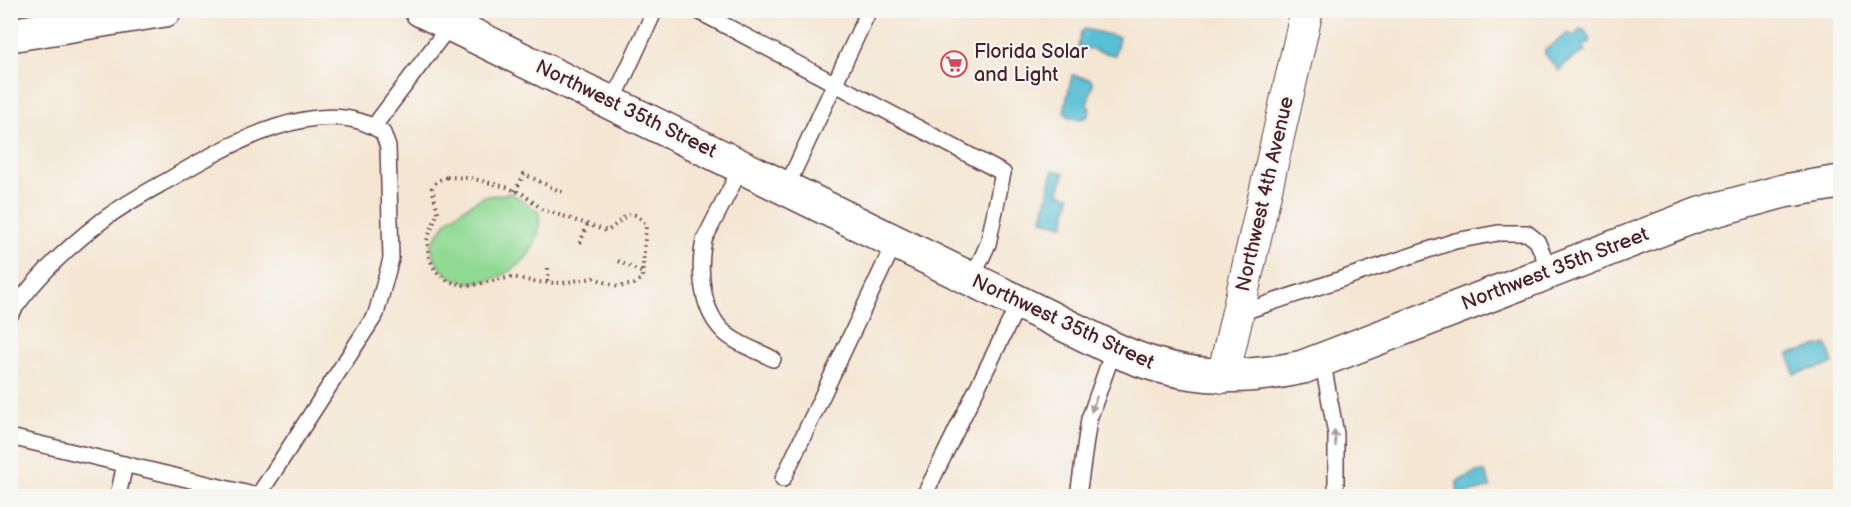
<svg xmlns="http://www.w3.org/2000/svg" width="1851" height="507" viewBox="0 0 1851 507" font-family="'Balsamiq Sans',sans-serif">
<style>
.green{fill:#91da94;stroke:#6e7c60;stroke-width:1.5}
.water{fill:#58bfd6;stroke:#516f80;stroke-width:1.5}
.lines{fill:none;stroke-linecap:round;stroke-linejoin:round}
.service-casing{stroke:#643d44;stroke-width:18}
.minor-casing{stroke:#643d44;stroke-width:34}
.tertiary-casing{stroke:#643d44;stroke-width:36}
.path{stroke:#643d44;stroke-width:4;stroke-dasharray:1.5 4.5;stroke-linecap:butt}
.service{stroke:#fff;stroke-width:15}
.minor{stroke:#fff;stroke-width:32}
.tertiary{stroke:#fff;stroke-width:33}
.oneway{fill:#ae9aa0}
.labels{text-anchor:middle;dominant-baseline:central;stroke-width:4.5;stroke-linejoin:round;paint-order:stroke}
.poi-label{font-size:20px;fill:#4a1f2b;stroke:#f6f6f2;text-anchor:start}
.street-label{font-size:20px;fill:#4a1f2b;stroke:#f6f6f2}
</style>
<rect width="100%" height="100%" fill="#f6f6f2"/>
<filter id="ink" filterUnits="userSpaceOnUse"><feTurbulence type="fractalNoise" baseFrequency=".0167" numOctaves="2"/><feDisplacementMap in="SourceGraphic" scale="12" xChannelSelector="R" yChannelSelector="G"/><feConvolveMatrix kernelMatrix="1 2 1 2 8 2 1 2 1" color-interpolation-filters="sRGB"/></filter>
<filter id="wash" filterUnits="userSpaceOnUse"><feTurbulence type="fractalNoise" baseFrequency=".008" numOctaves="4" result="noise"/><feDisplacementMap in="SourceGraphic" scale="24" xChannelSelector="R" yChannelSelector="G"/><feGaussianBlur stdDeviation="1.35" result="paint"/><feColorMatrix in="noise" values="0 0 0 0 0 0 0 0 0 0 0 0 0 0 0 0 0 1.4 0 .05"/><feComposite in="paint" operator="in"/></filter>
<g filter="url(#wash)">
<rect width="100%" height="100%" fill="#f4e6d3"/>
<!-- green -->
<path class="green" d="M511 193 539 212C549 280 440 313 431 244L447 221 463 209 483 197Z"/>
<!-- water -->
<path class="water" d="M1085 29 1119 37 1115 55 1078 47 1081 32Z
M1580 29 1584 30 1590 38V42L1583 45 1586 51 1567 62 1559 71 1545 54V50L1568 33 1575 36Z
M1072 75 1090 79 1093 83 1087 105 1090 109 1088 116C1079 121 1071 120 1064 112Z
M1053 170 1064 173 1059 193 1070 196 1064 225 1042 220Z
M1827 344 1833 364 1794 374 1789 354Z
M1476 472H1485L1491 487 1458 496 1457 482Z"/>
</g>
<g filter="url(#ink)">
<g class="lines">
<!-- service casing -->
<g class="service-casing">
<path id="service" d="M696 10 1003 173 988 244 972 279
M612 103 655 10
M374 126 451 24
M742 166 704 240C698 270 701 310 724 332 736 344 759 351 773 359
M786 188 869 10
M1237 314 1455 241 1498 233H1527L1537 241 1550 270
M10 315C34 279 69 246 103 220 124 204 147 192 170 179 223 148 323 89 383 133L388 147 391 259 376 314 258 496 10 437
M1322 359 1336 434V496
M783 479 895 242
M118 496 125 464
M924 496 1019 303
M1078 496 1089 419 1114 349"/>
</g>
<!-- minor casing -->
<g class="minor-casing">
<path id="minor" d="M1223 377 1307 10"/>
</g>
<!-- tertiary casing -->
<g class="tertiary-casing">
<path id="tertiary" d="M421 10 1114 349C1176 378 1237 382 1303 367L1700 214 1784 191 1840 182
M10 35 165 10"/>
</g>
<!-- path -->
<path class="path" d="M447 177 470 178 506 187 523 194 542 209 607 231C621 223 631 201 646 226L642 278 634 284 618 287 594 278 561 283 535 282 513 277 467 286 448 281 436 272 429 257 427 240 438 212 432 188 437 181Z
M515 191 524 174 566 194
M580 243 588 223
M618 261 643 273
M548 268V282"/>
<!-- service -->
<use href="#service" class="service"/>
<!-- minor -->
<use href="#minor" class="minor"/>
<!-- tertiary -->
<use href="#tertiary" class="tertiary"/>
</g>
<!-- one-way arrows -->
<defs><path id="oneway-solid" d="M-6-.8H1V-3.2L6.5 0L1 3.2V.8H-6Z" transform="scale(1.5)"/></defs>
<g class="oneway">
<use href="#oneway-solid" transform="translate(1094 404) rotate(110)"/>
<use href="#oneway-solid" transform="translate(1335 438) rotate(-94)"/>
</g>
</g>
<!-- icons -->
<defs>
<g id="supermarket-ring" transform="scale(1.35)"><circle r="9.5" fill="#f6f6f2" stroke="#d1495b" stroke-width="1.5"/><path d="M-6-5.5h2.5l.6 2H6L4.5 2H-2.5L-4.4-4H-6ZM-1.5 3.2a1.3 1.3 0 1 0 .1 0ZM3 3.2a1.3 1.3 0 1 0 .1 0Z" fill="#d1495b"/></g>
</defs>
<g fill-rule="evenodd">
<use href="#supermarket-ring" x="954" y="64"/>
</g>
<g class="labels">
<!-- poi labels -->
<g class="poi-label">
<text x="974" y="52">Florida Solar<tspan x="974" dy="23">and Light</tspan></text>
</g>
<!-- street labels -->
<g class="street-label">
<text transform="translate(626 109) rotate(26)">Northwest 35th Street</text>
<text transform="translate(1265 194) rotate(-77)">Northwest 4th Avenue</text>
<text transform="translate(1555 269) rotate(-21)">Northwest 35th Street</text>
<text transform="translate(1063 322) rotate(25)">Northwest 35th Street</text>
</g>
</g>
<!-- margin -->
<rect width="1851" height="507" fill="none" stroke="#f6f6f2" stroke-width="36"/>
</svg>
